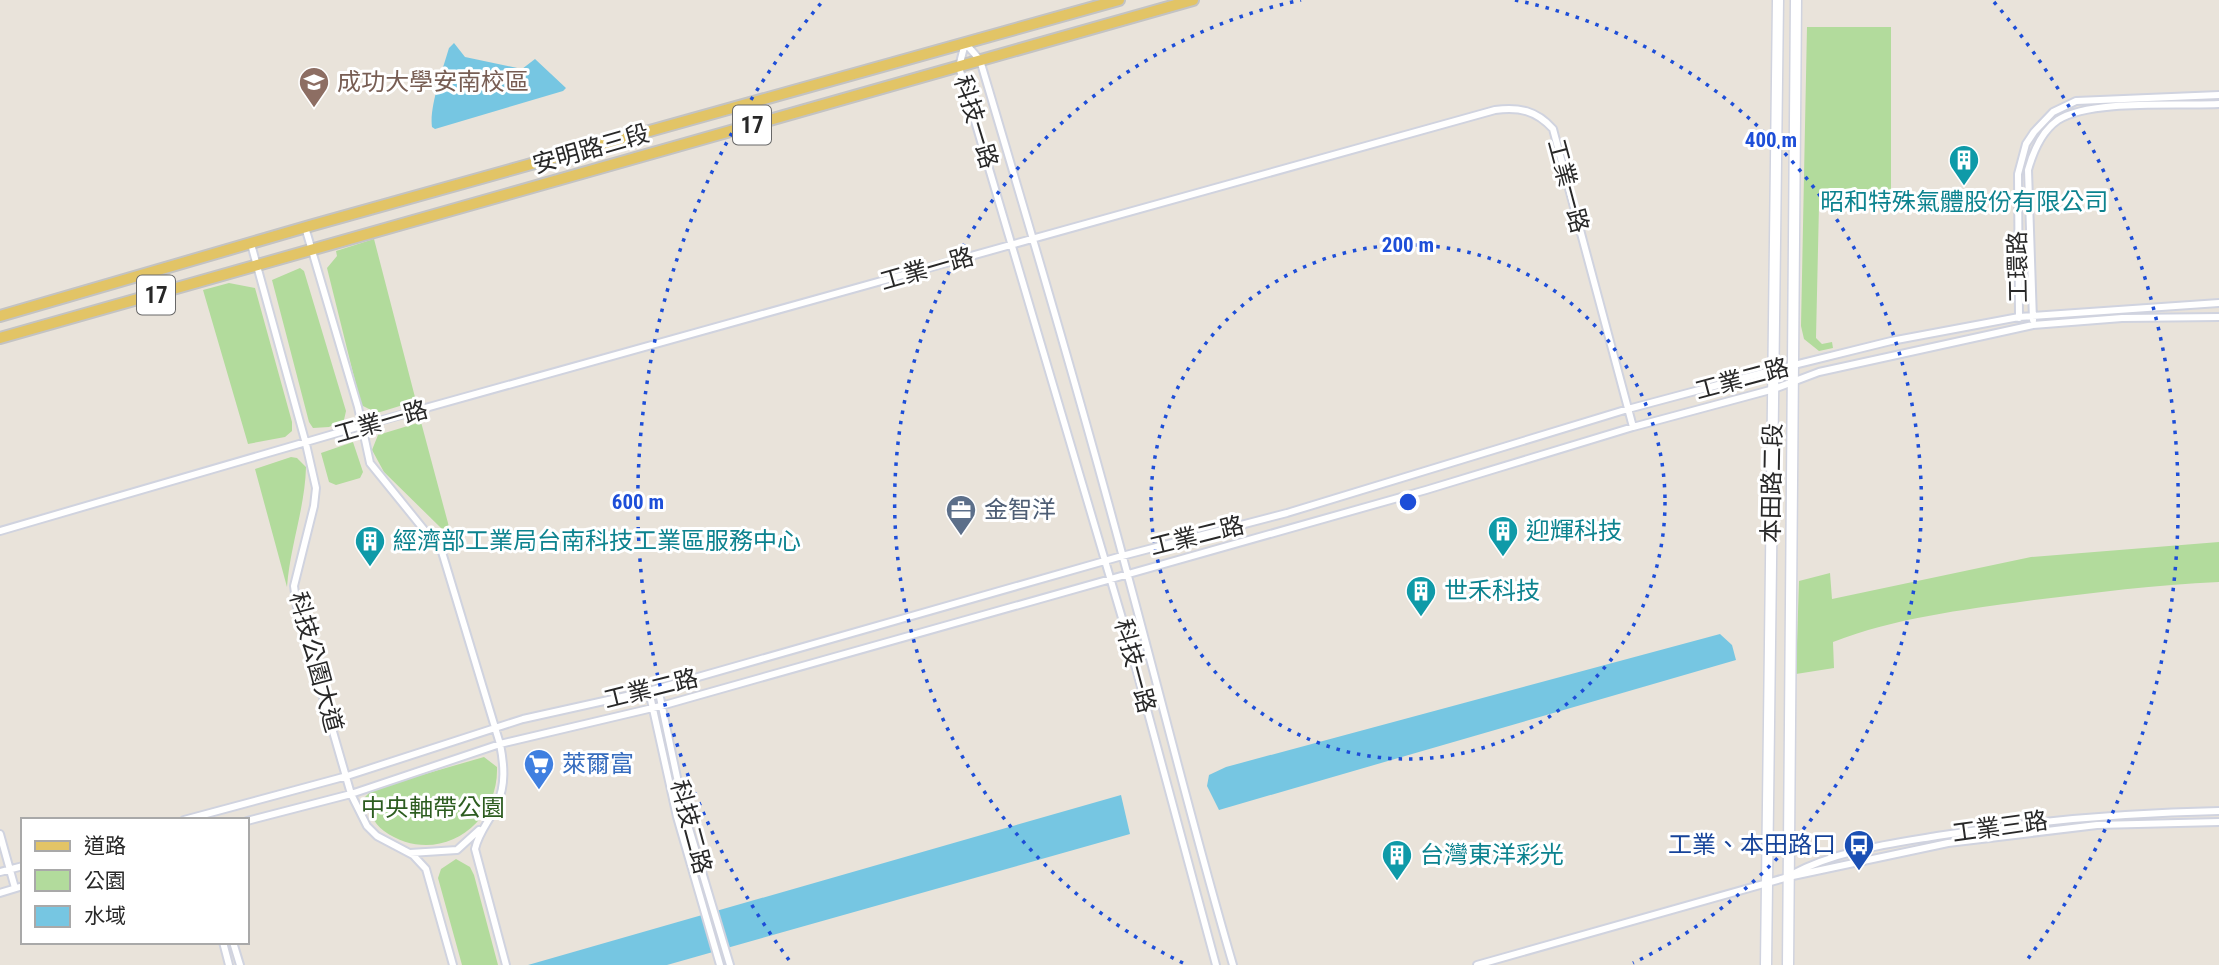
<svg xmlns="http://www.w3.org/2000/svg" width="2219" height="965" viewBox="0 0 2219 965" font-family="'Roboto Condensed','Noto Sans TC',sans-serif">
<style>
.green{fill:#b2db9c}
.water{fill:#76c6e2}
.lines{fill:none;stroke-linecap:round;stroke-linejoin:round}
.street-casing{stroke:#d0d3df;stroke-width:10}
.secondary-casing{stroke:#d0d3df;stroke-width:13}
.primary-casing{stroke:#c3c3c3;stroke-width:14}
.street{stroke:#fff;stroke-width:6}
.secondary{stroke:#fff;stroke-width:10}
.primary{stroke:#e2c466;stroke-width:10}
.ring{fill:none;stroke:#1d4ed8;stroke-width:3.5;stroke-dasharray:3.5 7}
.labels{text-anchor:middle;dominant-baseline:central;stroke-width:6;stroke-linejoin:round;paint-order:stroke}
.shield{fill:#fff;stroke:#686868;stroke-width:2}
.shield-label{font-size:23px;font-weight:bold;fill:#282828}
.education-label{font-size:24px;fill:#785e54;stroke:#fff;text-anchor:start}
.street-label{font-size:24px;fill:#282828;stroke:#fff}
.culture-label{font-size:24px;fill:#0d838f;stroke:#fff;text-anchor:start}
.service-label{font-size:24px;fill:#4e5e75;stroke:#fff;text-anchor:start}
.shop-label{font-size:24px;fill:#366cbe;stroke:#fff;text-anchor:start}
.park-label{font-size:24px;fill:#2d5d20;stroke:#fff}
.transit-label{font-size:24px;fill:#164399;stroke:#fff;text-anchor:end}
.centre{fill:#1d4ed8;stroke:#fff;stroke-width:3.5}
.ring-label{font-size:21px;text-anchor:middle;font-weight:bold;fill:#1d4ed8;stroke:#fff;stroke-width:6;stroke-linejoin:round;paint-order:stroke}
</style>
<rect width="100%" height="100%" fill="#e9e3da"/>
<!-- green -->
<path class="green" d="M1807 27H1891V205H1819L1816 338 1822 344 1832 342 1833 348 1819 351 1804 339 1801 326Z
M374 239 416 401 377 413 361 405 327 268 337 256 336 251Z
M300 268 304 271 346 411 344 420 329 427 313 428 309 422 272 280Z
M229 283 255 288 292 422V431L285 437 248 444 203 290Z
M421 422 456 553 441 528 384 472 372 450 378 435Z
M353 442 363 472 360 478 336 485 329 482 321 453Z
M291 457 297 458 306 467C305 508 290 546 287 587L255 469Z
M2219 542V582C2154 585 2091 593 2027 601 1961 610 1895 618 1833 642L1834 668 1796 674 1799 581 1830 573 1832 599 2031 557Z
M484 757 497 767C499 827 436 868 384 831 373 823 369 810 363 799L373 789Z
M456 859 470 867 474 875 498 965H462L438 878 441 869Z"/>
<!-- water -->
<path class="water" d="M454 43 465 57 522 69 535 59 566 88 563 91 435 129 432 127C429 108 443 68 449 48Z
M1720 634 1732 645 1736 660 1219 810 1207 786 1209 775 1226 767Z
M1121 795 1130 834 667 965H528Z"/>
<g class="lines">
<!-- street casing -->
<g class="street-casing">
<path id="street" d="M965 43 980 60C1031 232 1082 403 1128 576 1163 705 1195 836 1233 965
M965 43 959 67 1127 635 1216 965
M305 227 358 407 370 463 442 552 500 744C504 764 506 785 497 804 490 821 479 831 475 849L506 965
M251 244 306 444 316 488 314 506 294 586 297 607 351 794 367 826 377 836 413 855 426 869 453 965
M2019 318 2018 174 2026 144 2034 132 2053 112 2076 101 2219 95
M2033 320 2028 170C2033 152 2042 131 2058 120 2090 99 2179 106 2219 104
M0 531 361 426 1495 110C1519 107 1536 110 1553 129L1633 427
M658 688 685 815 730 965
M649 691 677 817 720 965
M184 820 347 776 523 719 649 691 1122 556 1287 513 1628 409 1774 370 1891 341 2019 317 2219 303
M247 821 351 794 500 744 661 706 1426 490 1633 427 1774 389 1819 372 2033 325 2122 318 2219 317
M0 834 15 888
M410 853 457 850 479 830
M0 872 23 866
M1793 874C1835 851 1889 844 1937 836 2031 821 2124 813 2219 811
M0 893 23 886
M223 942 229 965
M233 942 240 965
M1477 965 1788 877 1948 843 2097 825 2219 822"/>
</g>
<!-- secondary casing -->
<g class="secondary-casing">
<path id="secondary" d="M1766 965 1778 0
M1788 965 1796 0"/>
</g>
<!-- primary casing -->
<g class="primary-casing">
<path id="primary" d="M0 316 313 225 1119 0
M0 338 1193 0"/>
</g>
<!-- street -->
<use href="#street" class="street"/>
<!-- secondary -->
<use href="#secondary" class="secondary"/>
<!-- primary -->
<use href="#primary" class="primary"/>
</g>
<!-- distance rings -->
<g class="ring">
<circle cx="1408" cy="502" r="257"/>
<path d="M1183 963A513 513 0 0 1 1301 0M1515 0A513 513 0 0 1 1633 963"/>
<path d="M789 960A770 770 0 0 1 822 2M1994 2A770 770 0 0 1 2027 960"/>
</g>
<!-- icons -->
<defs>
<g id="university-pin" transform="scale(1.575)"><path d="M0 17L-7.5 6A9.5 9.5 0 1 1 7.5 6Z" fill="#8d6e63" stroke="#fff"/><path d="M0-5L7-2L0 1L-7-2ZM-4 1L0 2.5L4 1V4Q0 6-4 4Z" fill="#fff"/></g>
<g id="building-pin" transform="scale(1.575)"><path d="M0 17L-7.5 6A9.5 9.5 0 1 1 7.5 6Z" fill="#0f9aa8" stroke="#fff"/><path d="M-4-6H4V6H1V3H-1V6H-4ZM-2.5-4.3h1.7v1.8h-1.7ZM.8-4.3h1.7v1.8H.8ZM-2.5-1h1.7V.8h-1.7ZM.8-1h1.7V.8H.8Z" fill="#fff"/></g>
<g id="office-pin" transform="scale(1.575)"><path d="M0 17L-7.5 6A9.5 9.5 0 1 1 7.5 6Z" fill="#5c6f8a" stroke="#fff"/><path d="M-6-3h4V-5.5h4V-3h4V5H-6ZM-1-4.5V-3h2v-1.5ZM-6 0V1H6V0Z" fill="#fff"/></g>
<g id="supermarket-pin" transform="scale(1.575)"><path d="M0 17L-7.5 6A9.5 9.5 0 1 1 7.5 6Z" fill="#3f7fe0" stroke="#fff"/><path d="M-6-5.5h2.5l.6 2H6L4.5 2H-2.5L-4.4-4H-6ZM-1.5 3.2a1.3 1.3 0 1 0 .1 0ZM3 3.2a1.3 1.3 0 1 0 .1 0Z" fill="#fff"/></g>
<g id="bus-pin" transform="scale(1.575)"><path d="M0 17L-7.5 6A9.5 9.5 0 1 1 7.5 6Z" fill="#1a4fb4" stroke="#fff"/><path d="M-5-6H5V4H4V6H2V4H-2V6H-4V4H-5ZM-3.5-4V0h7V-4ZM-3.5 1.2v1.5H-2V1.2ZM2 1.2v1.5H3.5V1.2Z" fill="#fff"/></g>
</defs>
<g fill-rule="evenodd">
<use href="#university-pin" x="314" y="82"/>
<use href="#building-pin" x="1964" y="160"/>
<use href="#office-pin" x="961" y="510"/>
<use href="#building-pin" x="1503" y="531"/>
<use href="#building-pin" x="370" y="541"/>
<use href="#building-pin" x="1421" y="591"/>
<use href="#supermarket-pin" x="539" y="764"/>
<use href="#bus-pin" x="1859" y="845"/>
<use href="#building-pin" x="1397" y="855"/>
</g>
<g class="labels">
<!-- shield labels -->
<g class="shield">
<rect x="733" y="105.5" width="38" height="39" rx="5"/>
<rect x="137" y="275.5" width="38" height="39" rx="5"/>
</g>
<g class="shield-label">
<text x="752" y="125">17</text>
<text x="156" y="295">17</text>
</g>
<!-- education labels -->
<g class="education-label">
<text x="337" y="82">成功大學安南校區</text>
</g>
<!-- street labels -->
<g class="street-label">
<text transform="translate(976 122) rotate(73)">科技一路</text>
<text transform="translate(591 149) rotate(-16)">安明路三段</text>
<text transform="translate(1568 186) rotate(75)">工業一路</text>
<text transform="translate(2018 267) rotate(-91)">工環路</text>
<text transform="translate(927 269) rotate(-16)">工業一路</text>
<text transform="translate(1742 379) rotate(-15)">工業二路</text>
<text transform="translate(381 422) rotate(-16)">工業一路</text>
<text transform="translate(1772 483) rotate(-89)">本田路二段</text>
<text transform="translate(1197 536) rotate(-14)">工業二路</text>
<text transform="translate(316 662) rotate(75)">科技公園大道</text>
<text transform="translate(1135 666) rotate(75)">科技一路</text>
<text transform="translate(651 689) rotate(-14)">工業二路</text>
<text transform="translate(691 827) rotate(75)">科技二路</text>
<text transform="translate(2000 827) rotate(-8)">工業三路</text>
</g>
<!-- culture labels -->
<g class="culture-label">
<text x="1964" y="202" text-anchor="middle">昭和特殊氣體股份有限公司</text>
<text x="1526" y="531">迎輝科技</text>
<text x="393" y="541">經濟部工業局台南科技工業區服務中心</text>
<text x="1444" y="591">世禾科技</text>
<text x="1420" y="855">台灣東洋彩光</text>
</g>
<!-- service labels -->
<g class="service-label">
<text x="984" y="510">金智洋</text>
</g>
<!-- shop labels -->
<g class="shop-label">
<text x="562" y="764">萊爾富</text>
</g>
<!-- park labels -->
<g class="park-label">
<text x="433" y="808">中央軸帶公園</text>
</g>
<!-- transit labels -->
<g class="transit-label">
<text x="1836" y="845">工業、本田路口</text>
</g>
</g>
<circle cx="1408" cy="502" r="10" class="centre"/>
<g class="ring-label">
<text x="1771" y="147">400 m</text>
<text x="1408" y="252">200 m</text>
<text x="638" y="509">600 m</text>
</g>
<!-- legend -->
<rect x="21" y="818" width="228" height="126" fill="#ffffff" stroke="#a9a9a9" stroke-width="2"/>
<rect x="35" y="841" width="35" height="10" fill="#e2c466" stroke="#a9a9a9" stroke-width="2"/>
<text x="84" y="853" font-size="21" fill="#282828">道路</text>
<rect x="35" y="870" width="35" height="21" fill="#b2db9c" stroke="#a9a9a9" stroke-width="2"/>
<text x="84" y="888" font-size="21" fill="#282828">公園</text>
<rect x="35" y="906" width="35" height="21" fill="#76c6e2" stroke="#a9a9a9" stroke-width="2"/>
<text x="84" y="923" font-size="21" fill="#282828">水域</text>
</svg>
